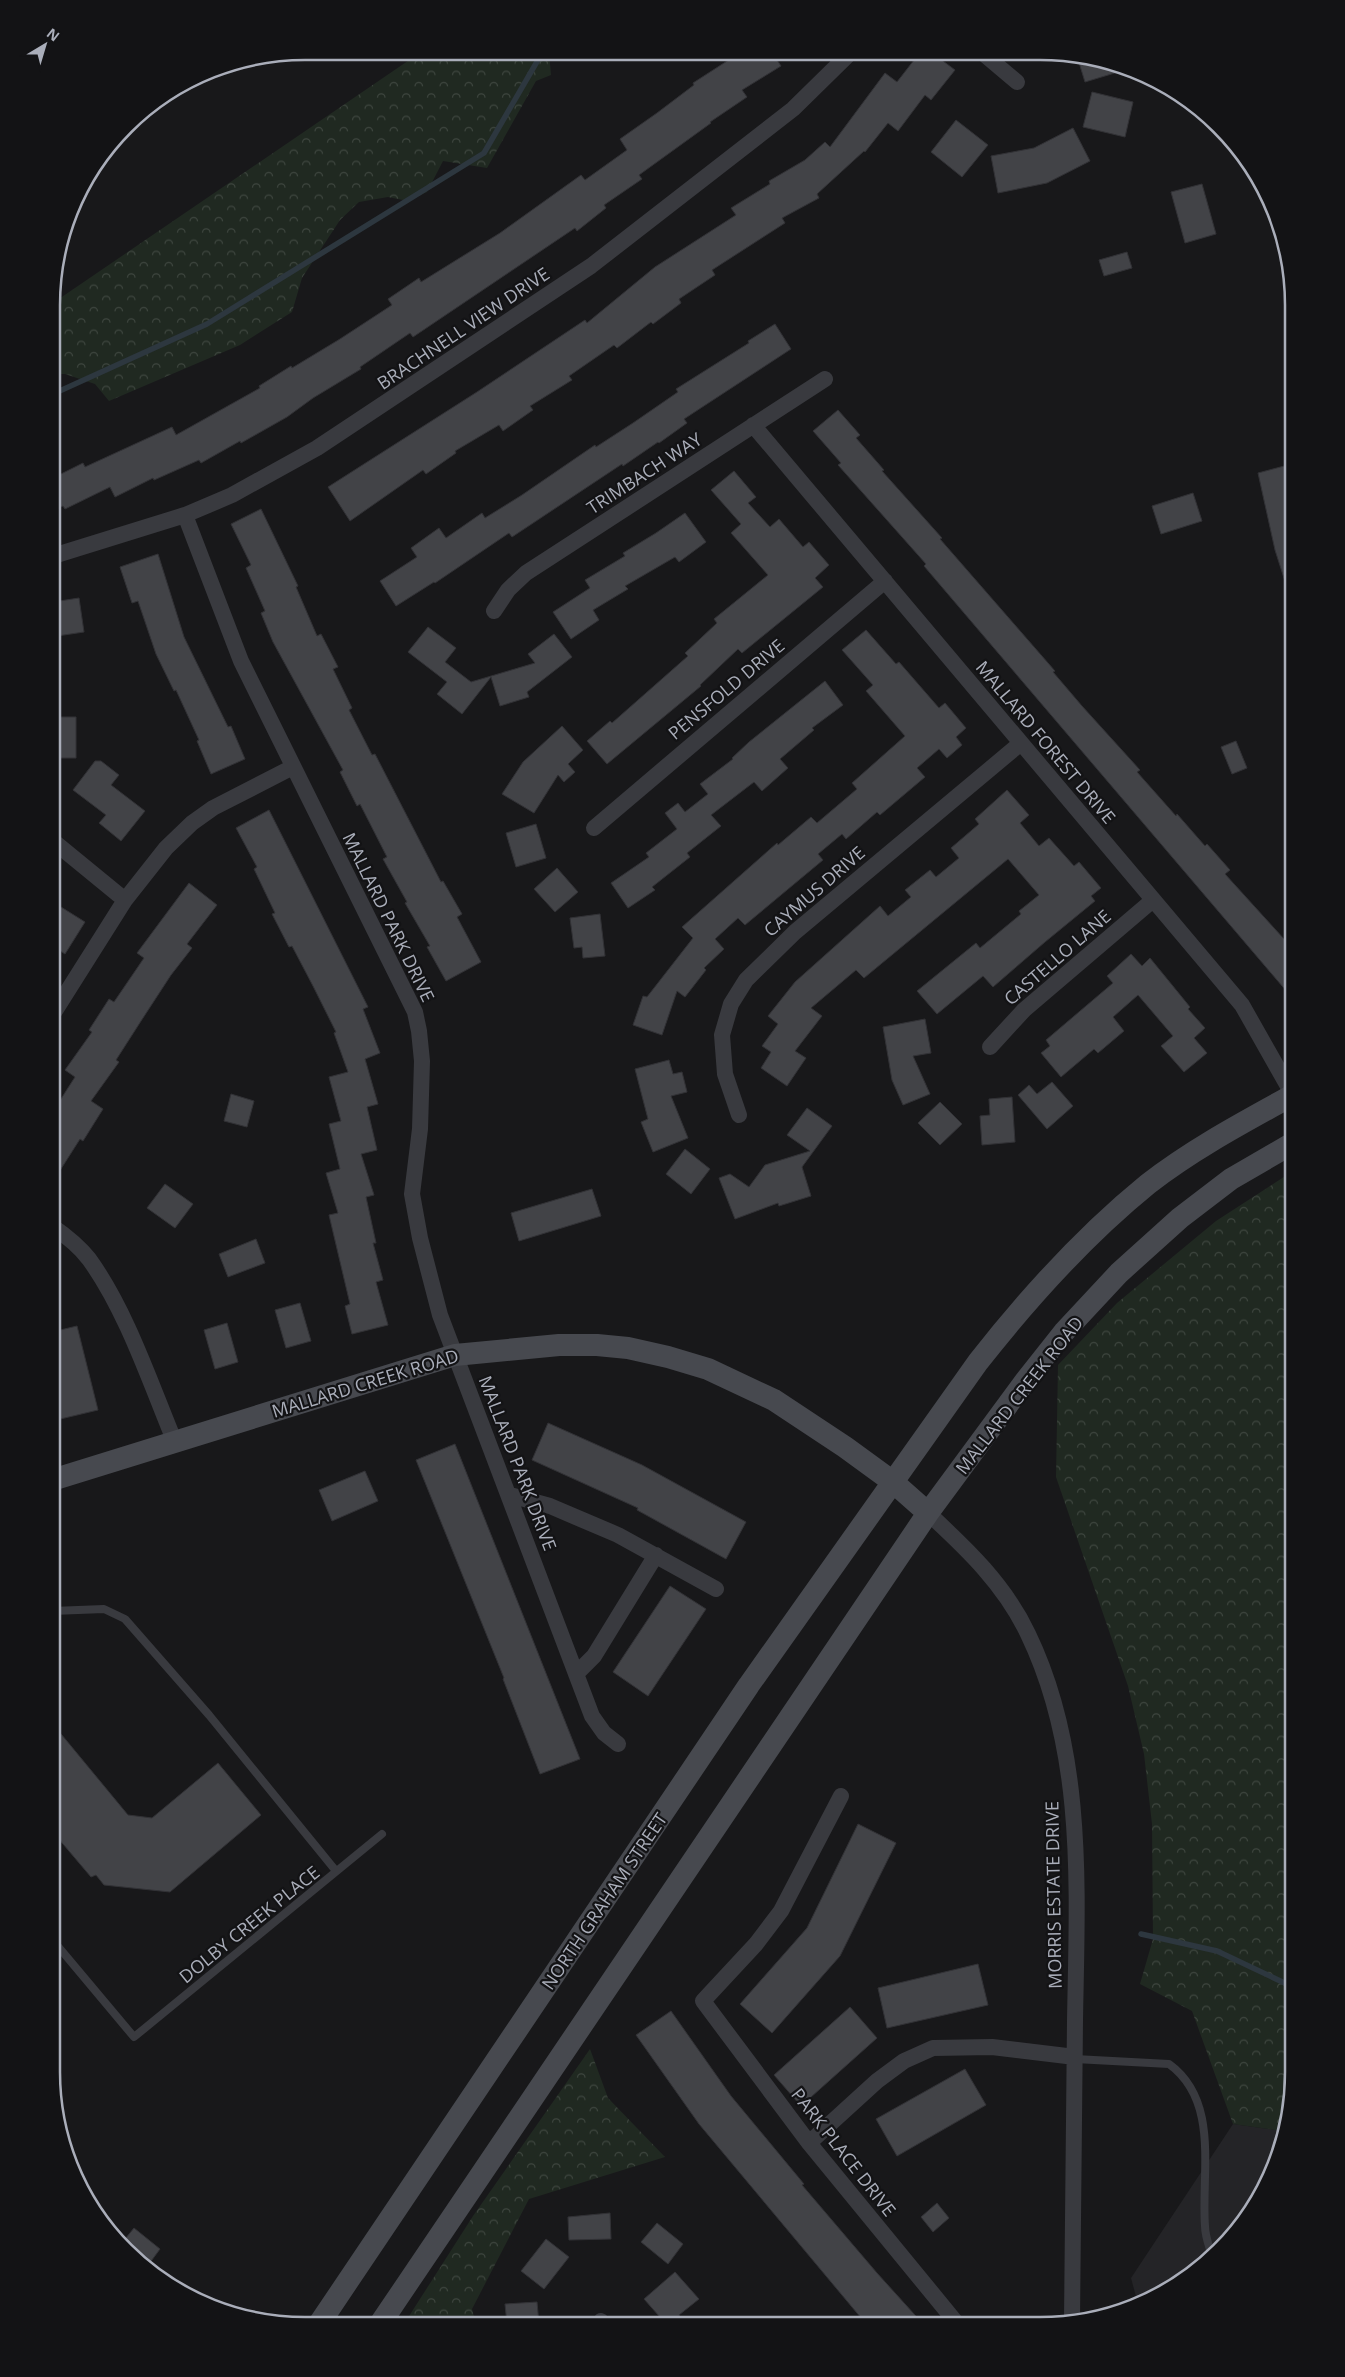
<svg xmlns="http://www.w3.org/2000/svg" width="1345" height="2377" viewBox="0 0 1345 2377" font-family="'Open Sans',sans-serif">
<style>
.built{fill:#242427}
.forest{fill:url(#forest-crowns)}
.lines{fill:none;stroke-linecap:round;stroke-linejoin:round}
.stream{stroke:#2d373f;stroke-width:5.5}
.building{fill:#424347;stroke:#323236}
.service{stroke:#393a3f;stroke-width:8}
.minor{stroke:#393a3f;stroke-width:16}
.secondary{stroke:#47494f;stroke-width:22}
.labels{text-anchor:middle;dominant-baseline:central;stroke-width:4.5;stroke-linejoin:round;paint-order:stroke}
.street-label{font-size:18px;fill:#aaaeba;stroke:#131315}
.rim{fill:none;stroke:#aaaeba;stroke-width:2.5}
</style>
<defs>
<pattern id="forest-crowns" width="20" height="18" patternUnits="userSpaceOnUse" patternTransform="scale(1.25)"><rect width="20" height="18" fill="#202921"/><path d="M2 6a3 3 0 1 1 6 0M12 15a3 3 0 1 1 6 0" fill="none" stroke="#3e463f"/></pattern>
</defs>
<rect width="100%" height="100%" fill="#18181a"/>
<!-- built -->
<path class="built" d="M1233 2124 1283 2131 1275 2169 1241 2227 1194 2273 1138 2304 1131 2278Z"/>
<!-- forest -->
<path class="forest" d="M421 52 549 53 551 75 536 81 487 168 443 161 427 192 408 201 388 197 359 202 340 220 302 278 292 312 240 345 109 401 95 384 65 374H53V303Z
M1293 1171V2089L1283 2131 1233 2124 1192 2011 1140 1984 1153 1939 1152 1824 1144 1754 1128 1686 1056 1477 1058 1365 1117 1303 1216 1221Z
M590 2049 608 2098 665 2157 529 2199 472 2309 476 2324H404L473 2216Z"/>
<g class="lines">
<!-- stream -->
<path class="stream" d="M53 394 207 324 484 153 542 53
M1141 1934 1217 1951 1293 1987"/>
</g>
<!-- building -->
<path class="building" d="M738 54H773L781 66 742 90 747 97 710 122 711 123 639 175 642 179 604 205 606 208 577 231 575 228 413 337 410 333 360 367 361 369 313 398 287 417 241 443 240 441 201 463 199 460 154 480 153 478 115 497 110 487 65 509 63 506 53 510V478L83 463 85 467 172 427 176 435 260 388 259 386 291 366 292 368 340 339 392 305 388 299 419 278 421 282 500 233 581 175 585 180 627 150 620 139 657 113 694 85 693 83Z
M918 55H935L955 70 931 100 925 95 898 131 888 123 865 152 864 151 817 194 819 198 782 218 785 223 712 270 715 275 679 299 681 303 653 324 651 322 617 348 614 345 569 376 572 380 530 406 533 410 503 431 499 425 455 451 456 453 426 474 423 470 350 521 328 487 477 392 585 320 587 323 655 267 736 215 731 208 770 184 769 181 805 160 825 142 830 147 885 73 897 82Z
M1077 56H1089L1128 69 1085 82Z
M1092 92 1133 102 1125 137 1083 127Z
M956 120 988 145 962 177 931 152Z
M1073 128 1090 161 1047 183 998 193 991 156 1034 148Z
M1202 184 1216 234 1185 243 1171 192Z
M1127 252 1132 268 1104 276 1099 260Z
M775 324 791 349 684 419 687 423 659 443 658 442 623 466 622 464 512 537 509 533 435 583 434 582 396 606 380 581 417 557 411 548 439 528 446 538 482 513 485 518 522 495 595 445 596 447 633 423 678 392 676 389 749 343 748 341Z
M838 410 860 435 856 438 884 470 882 471 942 538 940 539 1055 671 1053 672 1082 706 1140 770 1137 772 1176 816 1177 814 1205 846 1207 844 1230 870 1225 874 1294 950V1000L924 566 926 564 838 465 841 463 813 431Z
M1288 465 1294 486V596L1290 597 1275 550 1258 473Z
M734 471 756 497 748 503 770 527 779 519 803 547 809 542 829 565 815 578 823 587 742 653 738 649 700 685 701 686 607 764 587 741 610 721 612 723 688 656 685 653 717 623 714 619 768 575 731 533 741 524 711 490Z
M1193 493 1202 521 1161 534 1152 506Z
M261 509 298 586 296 587 317 636 321 634 338 667 333 669 352 708 349 710 372 755 375 754 441 882 443 881 462 914 457 917 481 962 446 981 427 947 430 946 405 903 407 902 383 859 387 857 360 804 357 806 340 772 343 770 273 642 261 613 265 611 246 568 251 565 231 524Z
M685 513 706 542 679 562 675 557 625 586 628 589 593 610 599 620 571 639 553 612 590 588 585 580 625 556 623 553 656 533Z
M158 554 184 637 228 727 231 726 245 759 211 774 197 741 199 740 176 690 174 691 156 654 138 601 132 603 120 567Z
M79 598 84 632 57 636 53 602Z
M428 627 456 648 445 662 471 682 535 663 528 654 554 634 572 657 527 692 529 697 500 706 491 677 462 714 437 694 447 682 408 652Z
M866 630 896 664 899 662 939 708 945 703 966 728 956 737 962 745 947 758 939 749 917 768 925 777 880 815 877 812 846 839 842 834 818 854 823 860 745 925 738 918 715 939 724 949 704 968 706 970 685 997 677 991 662 1035 633 1025 643 996 647 997 693 938 682 927 777 843 778 845 811 817 817 823 857 789 852 783 905 736 866 691 873 685 842 650Z
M825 681 843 705 812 728 814 730 780 759 788 768 762 791 754 782 711 815 721 826 687 853 690 857 652 887 655 890 628 908 611 883 649 857 646 853 677 829 665 813 678 803 685 812 708 794 700 784 733 759 732 758 749 742Z
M53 717H76V758H53Z
M562 726 583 750 568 764 575 772 564 782 558 775 534 813 502 794 523 762Z
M1236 741 1247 768 1232 774 1221 747Z
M95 761H101L119 775 111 785 145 811 121 841 99 823 106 815 73 790Z
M1007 790 1029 815 1020 823 1039 846 1049 838 1074 866 1079 862 1101 888 1091 896 1095 901 1045 942 993 987 983 976 937 1014 917 991 976 943 980 948 1021 914 1019 911 1039 895 1008 859 864 978 856 970 811 1008 822 1016 795 1051 806 1058 787 1086 761 1068 771 1052 762 1046 778 1024 768 1016 795 982 880 906 888 916 911 897 905 890 930 870 936 877 959 858 951 848 979 824 975 819Z
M269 810 368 1007 363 1009 380 1053 365 1059 378 1104 367 1107 377 1150 361 1154 374 1195 366 1197 376 1243H373L383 1280 376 1282 388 1325 352 1334 345 1306 350 1304 329 1215 338 1213 326 1173 340 1169 329 1124 341 1121 329 1077 348 1072 334 1033 336 1032 313 986 292 946 289 947 272 914 275 913 254 869 257 867 236 828Z
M536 824 546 858 516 867 506 833Z
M557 868 578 892 555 912 534 889Z
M189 883 217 905 187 944 192 948 171 975 141 1021 116 1060 119 1062 91 1101 103 1109 83 1141 80 1139 52 1183V1113L75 1077 65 1070 92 1032 89 1030 109 999 114 1002 144 958 137 953Z
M53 902 85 922 65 954 53 946Z
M600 914 605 956 583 958 582 947 574 948 570 918Z
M1131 954 1142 966 1150 958 1190 1007 1188 1009 1205 1028 1194 1038 1207 1053 1184 1072 1161 1046 1173 1036 1138 995 1113 1017 1124 1031 1098 1053 1094 1049 1061 1077 1041 1053 1050 1046 1046 1040 1113 983 1107 976Z
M925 1019 931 1053 913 1056 930 1094 903 1105 892 1080 883 1027Z
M669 1060 673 1074 682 1072 687 1092 671 1096 688 1138 653 1152 641 1122 648 1119 635 1069Z
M1052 1082 1073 1106 1047 1129 1018 1095 1029 1085 1037 1094Z
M231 1094 254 1101 247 1127 224 1121Z
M1012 1097 1015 1142 982 1145 980 1116 990 1115 989 1099Z
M940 1102 962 1124 940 1145 918 1123Z
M807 1108 832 1126 802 1167 811 1196 779 1206 778 1203 735 1219 719 1178 730 1174 749 1187 765 1165 810 1151 787 1135Z
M685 1149 710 1169 691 1194 666 1174Z
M165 1184 193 1204 175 1228 147 1208Z
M592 1189 601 1216 519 1241 511 1213Z
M256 1239 265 1263 228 1277 219 1254Z
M300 1303 311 1341 286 1348 275 1310Z
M227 1323 238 1362 215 1369 204 1330Z
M77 1326 98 1410 52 1421V1332Z
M548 1423 642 1465 746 1522 726 1559 637 1510 638 1508 532 1460Z
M455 1444 580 1759 540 1774 503 1679 504 1678 416 1460Z
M365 1471 378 1501 332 1521 319 1490Z
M670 1586 706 1609 648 1696 613 1672Z
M52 1723 128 1815 152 1818 218 1763 261 1815 170 1892 104 1885 96 1875 91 1877 52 1831Z
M858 1824 896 1843 840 1956 772 2033 740 2004 807 1928Z
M978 1964 988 2005 887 2028 878 1988Z
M850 2007 877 2038 801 2106 774 2075Z
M671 2011 731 2096 804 2184 802 2185 877 2273 924 2325H867L699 2124 636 2035Z
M965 2069 986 2105 897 2156 876 2119Z
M937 2203 949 2218 933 2232 921 2217Z
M610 2213 611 2239 569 2240 568 2217Z
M657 2223 683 2244 668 2264 641 2242Z
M134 2228 160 2249 146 2268 138 2263 121 2244Z
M546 2239 569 2257 544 2289 521 2271Z
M675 2272 699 2299 679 2315 687 2325H667L644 2299Z
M537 2302 539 2324H507L505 2304Z"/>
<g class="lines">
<!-- service -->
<path class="service" d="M52 1611 104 1609 125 1619 209 1715 336 1871
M51 1938 134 2037 382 1834
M1075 2059 1169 2064C1220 2101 1201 2173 1205 2226 1205 2236 1209 2246 1212 2256"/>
<!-- minor -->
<path class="minor" d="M985 55 1017 82
M753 425 1242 1005 1293 1095
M185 515 241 661 415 1012 419 1031 422 1061 420 1129 412 1194 420 1238 440 1315 592 1716 604 1733 618 1744
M53 556 185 515 232 495 317 448 591 266 793 109 848 55
M494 611 508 590 526 573 825 379
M594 828 885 581
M53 841 125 900
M53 1014 125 900 166 848 192 823 213 808 293 767
M990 1047 1024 1010 1153 900
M739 1115 725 1074 722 1035 731 1004 746 980 795 932 1021 743
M52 1226C65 1235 79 1246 89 1259 126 1310 150 1382 174 1440
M510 1495 550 1506 618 1535 716 1589
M928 1513C967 1549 1005 1585 1028 1634 1086 1754 1077 1892 1075 2021 1074 2121 1073 2221 1072 2320
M576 1674 594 1656 656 1555
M841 1796 781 1911 756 1944 703 2001 809 2143 959 2326
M809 2143 877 2081 904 2061 933 2048 992 2047 1075 2057
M601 2321 603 2324"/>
<!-- secondary -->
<path class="secondary" d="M52 1480 455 1355 559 1345H597L628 1348 668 1357 708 1369 774 1400 845 1447 893 1482 928 1513
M319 2324 749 1685 978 1362C1029 1297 1084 1236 1148 1184 1193 1149 1244 1122 1293 1095
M380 2324 928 1513 1026 1380 1064 1332 1119 1273 1180 1218 1231 1179 1293 1143"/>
</g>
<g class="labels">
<!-- street labels -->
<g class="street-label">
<text transform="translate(463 328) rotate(-34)">BRACHNELL VIEW DRIVE</text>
<text transform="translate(644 473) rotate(-33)">TRIMBACH WAY</text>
<text transform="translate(726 689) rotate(-40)">PENSFOLD DRIVE</text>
<text transform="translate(1046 742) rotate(50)">MALLARD FOREST DRIVE</text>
<text transform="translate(814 891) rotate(-41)">CAYMUS DRIVE</text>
<text transform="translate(389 917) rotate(64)">MALLARD PARK DRIVE</text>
<text transform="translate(1057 957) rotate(-41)">CASTELLO LANE</text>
<text transform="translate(365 1383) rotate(-17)">MALLARD CREEK ROAD</text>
<text transform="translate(1019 1395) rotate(-52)">MALLARD CREEK ROAD</text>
<text transform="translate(518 1463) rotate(69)">MALLARD PARK DRIVE</text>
<text transform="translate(1053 1895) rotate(-91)">MORRIS ESTATE DRIVE</text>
<text transform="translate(604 1901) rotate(-56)">NORTH GRAHAM STREET</text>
<text transform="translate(249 1924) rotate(-39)">DOLBY CREEK PLACE</text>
<text transform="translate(844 2152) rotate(52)">PARK PLACE DRIVE</text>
</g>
</g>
<!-- crop -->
<path d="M0 0H1345V2377H0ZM305 60H1040A245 245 0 0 1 1285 305V2072A245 245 0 0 1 1040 2317H305A245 245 0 0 1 60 2072V305A245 245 0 0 1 305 60Z" fill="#131315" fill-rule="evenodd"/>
<path class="rim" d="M305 60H1040A245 245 0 0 1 1285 305V2072A245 245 0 0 1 1040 2317H305A245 245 0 0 1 60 2072V305A245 245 0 0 1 305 60Z"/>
<!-- north arrow -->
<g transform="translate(45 45) rotate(38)" stroke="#131315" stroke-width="4" paint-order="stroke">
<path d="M0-4L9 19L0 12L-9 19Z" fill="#aaaeba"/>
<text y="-8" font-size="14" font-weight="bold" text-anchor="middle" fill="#aaaeba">N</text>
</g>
</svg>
